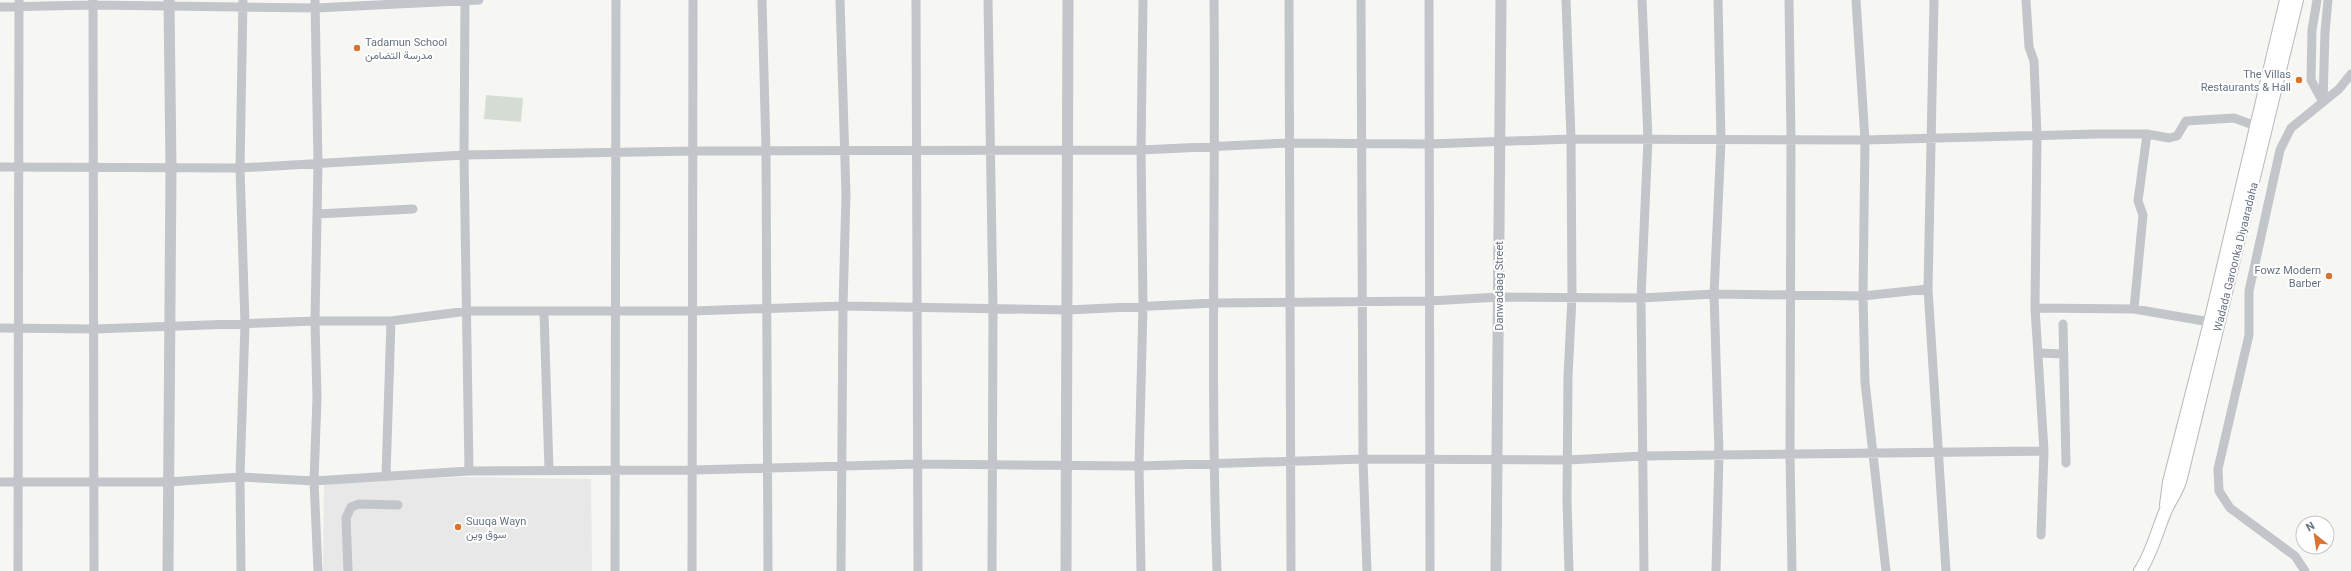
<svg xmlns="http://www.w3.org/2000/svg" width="2351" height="571" viewBox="0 0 2351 571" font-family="Roboto,Vazirmatn,sans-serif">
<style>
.built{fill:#e7e8e7}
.green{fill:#d6ddd5}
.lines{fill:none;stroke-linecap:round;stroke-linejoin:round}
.secondary-casing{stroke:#b5b8bd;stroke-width:14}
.minor{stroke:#c2c5c9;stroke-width:9}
.tertiary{stroke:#c2c5c9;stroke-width:11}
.secondary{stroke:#fff;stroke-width:12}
.poi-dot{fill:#da7330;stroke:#fff;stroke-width:1.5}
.labels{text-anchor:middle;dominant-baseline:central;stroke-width:4;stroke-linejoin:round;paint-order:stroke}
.poi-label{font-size:11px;fill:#677283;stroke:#fff;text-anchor:start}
.street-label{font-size:11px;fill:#677283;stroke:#fff}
</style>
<rect width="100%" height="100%" fill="#f6f6f3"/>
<!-- built -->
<path class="built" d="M464 477 591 479 592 571H323L324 483Z"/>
<!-- green -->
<path class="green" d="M486 95 523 98 521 122 484 119Z"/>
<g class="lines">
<!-- secondary casing -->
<g class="secondary-casing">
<path id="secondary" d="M2166 505 2169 482 2210 322 2286 0
M2140 571C2152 553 2157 531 2165 512 2170 500 2178 491 2181 478L2297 0"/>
</g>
<!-- minor -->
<path class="minor" d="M93 0 94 571
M315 0 318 163 315 321 317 398 314 481 318 571
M465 0 464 155 469 471
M762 0 766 150 768 571
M840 0 846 194 843 306 841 571
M916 0 918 571
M988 0 993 307 992 571
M1214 0C1216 190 1210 381 1217 571
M1289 0 1291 571
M1361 0 1363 459 1367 571
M1429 0 1430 571
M1566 0 1571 139 1572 297 1568 376 1567 501 1569 571
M1642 0 1648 139 1641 298 1644 571
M1789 0 1791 138 1790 455 1792 571
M1856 0 1865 140 1863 296 1865 382 1886 571
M1934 0 1928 289 1946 571
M2026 0 2029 47 2034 61 2037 136 2035 308 2044 451 2041 535
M2317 0 2312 30 2311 80 2323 102
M0 7 93 5 316 8 479 0
M2323 102 2325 32 2328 0
M0 167 240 168 464 155 694 151 1141 150 1288 143 1429 144 1571 139 1865 140 2096 134H2147L2169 138 2177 136 2186 121 2234 118 2256 126
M317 214 413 209
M2035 308 2134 309 2210 322
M2134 309 2143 215 2138 201 2147 134
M544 313 549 470
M2063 324 2066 463
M0 328 95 329 315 321H391L468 311H692L843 306 1067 310 1215 303 1430 301 1499 297 1641 298 1714 294 1863 296 1928 289
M2038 353 2064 354
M386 475 391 321
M0 482H168L240 477 314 481 469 471 694 470 918 464 1139 466 1363 459 1568 460 1643 456 2044 451
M18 571 19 0
M241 571 240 477 245 324 240 168 243 0
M348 571 346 518 351 507 359 504 398 505
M615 571 616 0
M692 571 693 0
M1141 571 1139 466 1143 306 1141 150 1143 0
M1716 571 1719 454 1714 294 1721 141 1718 0
M2305 571 2295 556 2230 508 2219 491 2218 469 2249 335V291L2280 150 2291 128 2339 89 2351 74"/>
<!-- tertiary -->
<path class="tertiary" d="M168 571 171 168 169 0
M1066 571 1068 0
M1496 571 1501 0"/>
<!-- secondary -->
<use href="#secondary" class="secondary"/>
</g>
<!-- markers -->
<g class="poi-dot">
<circle cx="357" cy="48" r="4"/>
<circle cx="2299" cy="80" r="4"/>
<circle cx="2329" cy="276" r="4"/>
<circle cx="458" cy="527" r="4"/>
</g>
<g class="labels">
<!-- poi labels -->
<g class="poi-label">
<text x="365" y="42">Tadamun School<tspan x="365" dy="13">مدرسة التضامن</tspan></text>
<text x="2291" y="74" text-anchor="end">The Villas<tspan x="2291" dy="13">Restaurants &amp; Hall</tspan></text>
<text x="2321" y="270" text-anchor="end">Fowz Modern<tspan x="2321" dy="13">Barber</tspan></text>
<text x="466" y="521">Suuqa Wayn<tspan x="466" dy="13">سوق وين</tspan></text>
</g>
<!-- street labels -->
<g class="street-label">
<text transform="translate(2236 257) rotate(-76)">Wadada Garoonka Diyaaradaha</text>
<text transform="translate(1499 286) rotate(-90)">Danwadaag Street</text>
</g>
</g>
<!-- north arrow -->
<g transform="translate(2315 535) rotate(330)"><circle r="19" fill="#ffffff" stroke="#c2c7cd"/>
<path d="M0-3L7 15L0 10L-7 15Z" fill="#da7330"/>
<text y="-6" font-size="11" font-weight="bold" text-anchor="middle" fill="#677283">N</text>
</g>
</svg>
